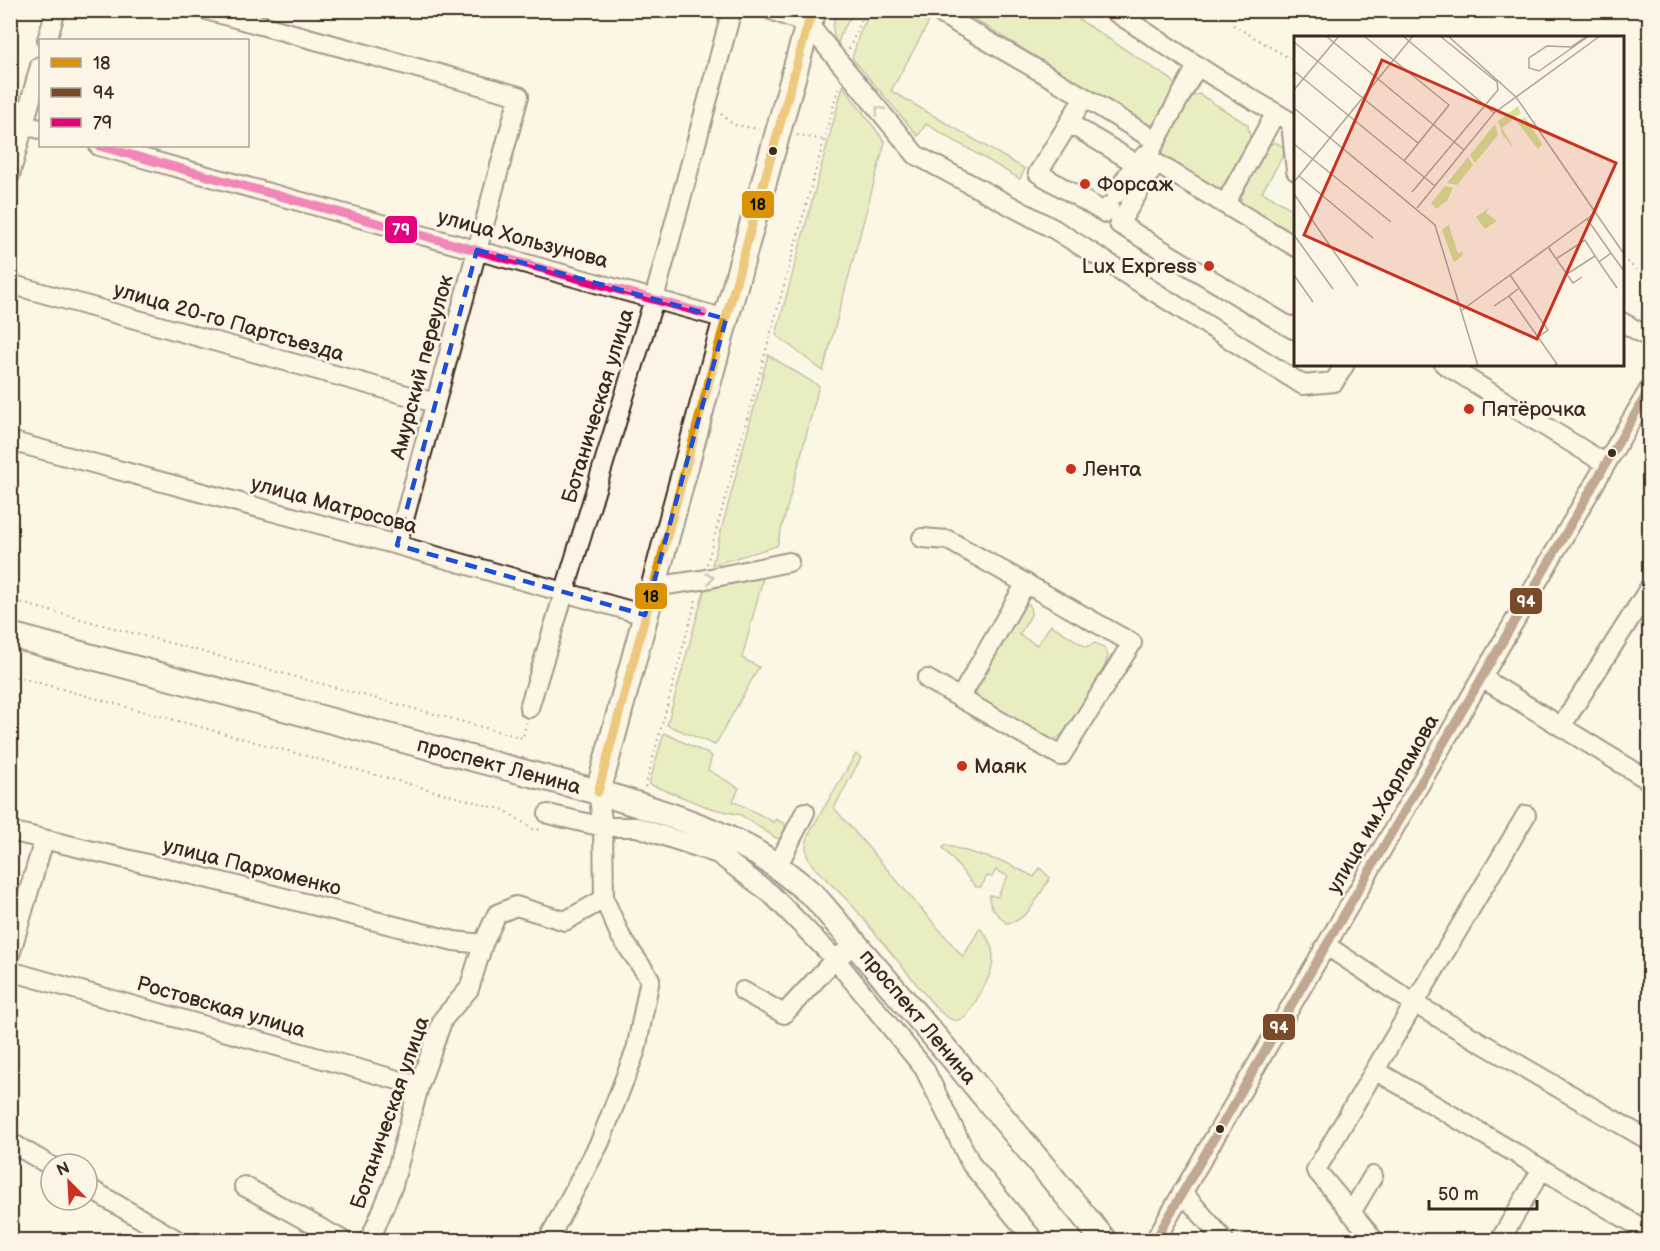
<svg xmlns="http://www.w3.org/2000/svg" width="1660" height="1251" viewBox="0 0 1660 1251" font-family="'Balsamiq Sans',sans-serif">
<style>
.green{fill:#d2e498;stroke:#86875b;stroke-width:1.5}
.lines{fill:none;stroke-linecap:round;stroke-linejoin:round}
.minor-casing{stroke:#3b2a1e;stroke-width:22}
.major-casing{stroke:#3b2a1e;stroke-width:28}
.path{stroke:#3b2a1e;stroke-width:2;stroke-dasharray:1.5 4.5;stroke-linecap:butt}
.minor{stroke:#fcf5e5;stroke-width:18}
.major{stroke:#fcf5e5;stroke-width:24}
.bus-1-casing{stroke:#fcf5e5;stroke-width:14}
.bus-2-casing{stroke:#fcf5e5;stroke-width:14}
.bus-3-casing{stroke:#fcf5e5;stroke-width:14}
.bus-1{stroke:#db9304;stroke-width:9}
.bus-2{stroke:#7a4b2a;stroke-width:9}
.bus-3{stroke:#e5007d;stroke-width:9}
.oneway{stroke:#9c9082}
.marked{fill:none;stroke:#1d4ed8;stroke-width:4.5;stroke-dasharray:12 8;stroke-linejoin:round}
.bus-dot{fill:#3b2a1e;stroke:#fcf5e5;stroke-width:2}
.poi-dot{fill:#c8321e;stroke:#fcf5e5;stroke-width:2}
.labels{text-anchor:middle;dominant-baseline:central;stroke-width:5;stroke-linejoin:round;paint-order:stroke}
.poi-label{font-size:21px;fill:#3b2a1e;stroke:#fcf5e5;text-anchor:start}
.street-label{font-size:21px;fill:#3b2a1e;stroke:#fcf5e5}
.inset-road{fill:none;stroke:#afa495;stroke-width:1.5}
.view{fill:#c8321e;fill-opacity:0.15;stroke:#c8321e;stroke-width:3}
.inset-edge{fill:none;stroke:#3b2a1e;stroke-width:3}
.line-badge{stroke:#fcf5e5;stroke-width:2}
.badge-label{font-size:16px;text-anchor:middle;font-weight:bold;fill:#fff}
.pale-badge-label{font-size:16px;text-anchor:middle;font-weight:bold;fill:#111}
</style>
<rect width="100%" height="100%" fill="#fcf5e5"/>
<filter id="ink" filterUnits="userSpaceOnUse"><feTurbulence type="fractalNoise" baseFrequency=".0167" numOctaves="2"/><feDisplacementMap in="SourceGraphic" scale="12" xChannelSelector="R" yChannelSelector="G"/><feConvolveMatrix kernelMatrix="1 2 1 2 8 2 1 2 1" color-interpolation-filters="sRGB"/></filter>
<g filter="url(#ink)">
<!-- green -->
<path class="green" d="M873 10 935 11 891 91 1025 169 1020 179 926 124 918 136 852 58 861 29Z
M838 11H854L841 33 838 44C831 34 832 22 838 11Z
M964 11H1066L1172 80 1176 87 1159 122 1147 125 966 14Z
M843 86 885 142 823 371 776 335Z
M1199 94 1248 125 1250 139 1223 186 1213 189 1154 153 1187 97Z
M1275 142 1287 149 1262 192 1295 211V238L1241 205V192L1266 147Z
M768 355 819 386 777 546 712 565Z
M763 578 742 658 759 667 715 745 667 725 705 588Z
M1023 602 1030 605 1031 615 1019 635 1037 645 1051 625 1086 647 1095 643 1104 647 1108 656 1103 671 1066 730 1056 739 1041 740 983 703 975 691 978 675Z
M664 733 712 756 708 770 739 788 733 801 774 822 776 819 785 824V835L782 839 776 838 741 815 710 808 649 784Z
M856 754 861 758 834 808 963 957 980 928C1009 959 983 987 966 1017 954 1025 946 1017 937 1009L852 905 814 867 807 856 806 845 809 833Z
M945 845 1007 863 1034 877 1040 868 1050 878C1039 894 1028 923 1006 923 999 915 986 906 990 895L997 897 1008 876 996 870 992 877 987 876 981 887H976L943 848Z"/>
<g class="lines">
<!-- minor casing -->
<g class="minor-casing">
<path id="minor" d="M206 10 519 96 397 545
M771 10 808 24 916 155 1054 229 1303 385 1334 382 1345 364
M945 10 943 15 1084 97
M1112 10 1213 76 1296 125
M47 40 56 10
M10 121 40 129
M1069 123 1038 173 1105 213 1109 206
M1291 123 1296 171
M1156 141 1084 97 1069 123 1135 163 1150 152 1156 141 1197 66
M99 146 726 319
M10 175 40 66
M1116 194 1135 163
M1225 204 1275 114
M1296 247 1156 163 1119 224 1293 329 1296 325
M10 284 435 403
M1622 322 1650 338
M1444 364 1606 464
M10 441 397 545 645 615
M922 538 948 540 1132 643 1061 756 927 679
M652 587 701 580 789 562
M1482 678 1650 781
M960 698 1026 583
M529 708 654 299 732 10
M1561 727 1650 587
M548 814 603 827H637L718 854 771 894 835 959 924 1068 971 1164 1034 1240
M1526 815 1375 1070 1650 1233
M10 831 226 883 454 941 483 944
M777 867 805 812
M1327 946 1415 1004 1650 1141
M10 955 44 840
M10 971 419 1086
M743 991 784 1014 835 959 845 952
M10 1142 51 1166
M244 1186 342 1240
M87 1187 177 1240
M1182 1192 1224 1240
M1351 1213 1373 1176
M370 1240 393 1185 419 1086 443 1019 469 989 483 944 497 914 516 906 565 921 604 899
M548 1240 600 1142 636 1050 650 979 621 937 604 899 603 827 598 792
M1155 1240 1650 388
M1374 1240 1316 1170 1375 1070
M1500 1240 1542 1169"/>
</g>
<!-- major casing -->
<g class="major-casing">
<path id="major" d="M10 635 598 792C648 808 699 823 746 847 771 860 793 879 814 896L952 1057 1104 1240
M598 792 720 340 808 24 815 10"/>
</g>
<!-- path -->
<path class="path" d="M1233 25 1296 62
M849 49 866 10
M721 114 734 125 759 129
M797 135 824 140
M1622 258 1650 280
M707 564 839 86
M10 600 523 738 526 723
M10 675 504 810 535 830 541 829
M645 787 697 596"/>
<!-- minor -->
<use href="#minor" class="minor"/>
<!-- major -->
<use href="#major" class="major"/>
<!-- bus-1 casing -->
<g class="bus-1-casing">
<path id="bus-1" d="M598 792 720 340 808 24 815 10"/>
</g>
<!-- bus-2 casing -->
<g class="bus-2-casing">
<path id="bus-2" d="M1155 1240 1650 388"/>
</g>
<!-- bus-3 casing -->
<g class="bus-3-casing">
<path id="bus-3" d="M99 146 703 313"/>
</g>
<!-- bus-1 -->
<use href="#bus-1" class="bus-1"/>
<!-- bus-2 -->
<use href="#bus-2" class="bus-2"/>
<!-- bus-3 -->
<use href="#bus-3" class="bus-3"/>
</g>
<!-- one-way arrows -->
<defs><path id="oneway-chevron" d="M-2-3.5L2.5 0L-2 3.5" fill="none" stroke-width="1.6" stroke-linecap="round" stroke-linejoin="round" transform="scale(1.5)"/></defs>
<g class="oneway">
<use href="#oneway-chevron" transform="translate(879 110) rotate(-129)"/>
<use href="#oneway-chevron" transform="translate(710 578) rotate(-11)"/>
</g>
</g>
<!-- marked area -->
<path d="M0 0H1660V1251H0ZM477 250 726 319 645 615 397 545Z" fill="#fcf5e5" fill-opacity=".55" fill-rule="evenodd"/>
<path class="marked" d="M477 250 726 319 645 615 397 545Z"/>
<!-- markers -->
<g class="bus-dot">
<circle cx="773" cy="151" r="5"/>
<circle cx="1612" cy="453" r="5"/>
<circle cx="1220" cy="1129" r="5"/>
</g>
<g class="poi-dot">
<circle cx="1085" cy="184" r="6"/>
<circle cx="1209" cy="266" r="6"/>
<circle cx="1469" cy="409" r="6"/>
<circle cx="1071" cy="469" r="6"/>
<circle cx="962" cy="766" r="6"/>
</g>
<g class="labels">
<!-- poi labels -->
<g class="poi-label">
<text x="1097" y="184">Форсаж</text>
<text x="1197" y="266" text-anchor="end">Lux Express</text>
<text x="1481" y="409">Пятёрочка</text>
<text x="1083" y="469">Лента</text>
<text x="974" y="766">Маяк</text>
</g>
<!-- street labels -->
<g class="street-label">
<text transform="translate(523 239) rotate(15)">улица Хользунова</text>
<text transform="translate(229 322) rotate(16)">улица 20-го Партсъезда</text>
<text transform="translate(422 367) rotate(-75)">Амурский переулок</text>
<text transform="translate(598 406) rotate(-73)">Ботаническая улица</text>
<text transform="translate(334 505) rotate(15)">улица Матросова</text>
<text transform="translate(499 766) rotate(15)">проспект Ленина</text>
<text transform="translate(1383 804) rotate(-60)">улица им.Харламова</text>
<text transform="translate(252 867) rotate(14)">улица Пархоменко</text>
<text transform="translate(221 1007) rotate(16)">Ростовская улица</text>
<text transform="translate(918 1017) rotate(50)">проспект Ленина</text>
<text transform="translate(390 1113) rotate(-71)">Ботаническая улица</text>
</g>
</g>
<!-- overview -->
<g transform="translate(1294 36)">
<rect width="330" height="330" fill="#fcf5e5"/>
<path d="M224 70 227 77 208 92 220 112 209 100 204 85ZM231 81 248 108 244 113 223 86ZM201 88 204 99 181 127 176 119ZM174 121 179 129 163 149 153 147ZM151 150 159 152 153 165 142 173 137 167ZM195 172 192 177 203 185 191 193 182 181ZM162 183 155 189 164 218 168 215 169 219 160 227 148 194Z" fill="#d2e498"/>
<path class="inset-road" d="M32 0 170 114M70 0 155 69 110 125M109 0 200 77M154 0 222 61 330 218M293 0 277 11 253 10 235 22V32L245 35 295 0M0 6 124 107M0 35 141 150M0 54 45 0M0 72 141 189 184 330M0 108 97 186M5 140 79 202M0 146 119 0M118 156 204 54 203 46 146 0M0 158 64 250M123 172 200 77 306 0M293 183 317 217M0 199 39 253M254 211 279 247 288 241M262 223 291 204 305 226M273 238 301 220M0 239 19 266M216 239 254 294 244 301M323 252 305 226 317 217 330 235M224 253 215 260 263 328 259 330M200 270 215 260M168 274 301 177"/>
<path class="view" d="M88 24 322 127 243 303 10 199Z"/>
<rect width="330" height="330" class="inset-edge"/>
</g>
<g class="line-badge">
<rect x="741" y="190" width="34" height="29" rx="6" fill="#db9304"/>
<rect x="384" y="215" width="34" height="29" rx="6" fill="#e5007d"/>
<rect x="634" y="582" width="34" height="28" rx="6" fill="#db9304"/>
<rect x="1509" y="587" width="34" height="28" rx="6" fill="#7a4b2a"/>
<rect x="1262" y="1013" width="34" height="28" rx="6" fill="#7a4b2a"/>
</g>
<g class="badge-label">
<text x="401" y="235">79</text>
<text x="1526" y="607">94</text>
<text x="1279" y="1033">94</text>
</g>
<g class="pale-badge-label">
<text x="758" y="210">18</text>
<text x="651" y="602">18</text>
</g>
<!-- margin -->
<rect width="1660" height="1251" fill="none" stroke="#fcf5e5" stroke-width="36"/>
<rect x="18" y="18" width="1624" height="1215" fill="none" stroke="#3b2a1e" stroke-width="2" filter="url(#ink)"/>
<!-- legend -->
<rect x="39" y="39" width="210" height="108" fill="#fcf5e5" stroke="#afa495" stroke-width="1.5"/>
<rect x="51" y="58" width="30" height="9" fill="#db9304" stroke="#afa495" stroke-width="1.5"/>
<text x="93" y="69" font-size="18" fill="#3b2a1e">18</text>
<rect x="51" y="88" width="30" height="9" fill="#7a4b2a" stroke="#afa495" stroke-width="1.5"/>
<text x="93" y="99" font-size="18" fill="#3b2a1e">94</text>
<rect x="51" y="118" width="30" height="9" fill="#e5007d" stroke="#afa495" stroke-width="1.5"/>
<text x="93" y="129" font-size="18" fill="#3b2a1e">79</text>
<!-- north arrow -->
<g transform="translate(69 1182) rotate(336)"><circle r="28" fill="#fcf5e5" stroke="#afa495" stroke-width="1.5"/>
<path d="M0-4.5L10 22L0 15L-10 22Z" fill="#c8321e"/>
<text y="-9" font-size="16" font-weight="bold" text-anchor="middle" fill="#3b2a1e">N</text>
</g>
<!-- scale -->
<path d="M1429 1200v9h108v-9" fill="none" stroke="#3b2a1e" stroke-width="3"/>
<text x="1438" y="1200" font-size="18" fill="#3b2a1e" stroke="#fcf5e5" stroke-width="4.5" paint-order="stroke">50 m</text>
</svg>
